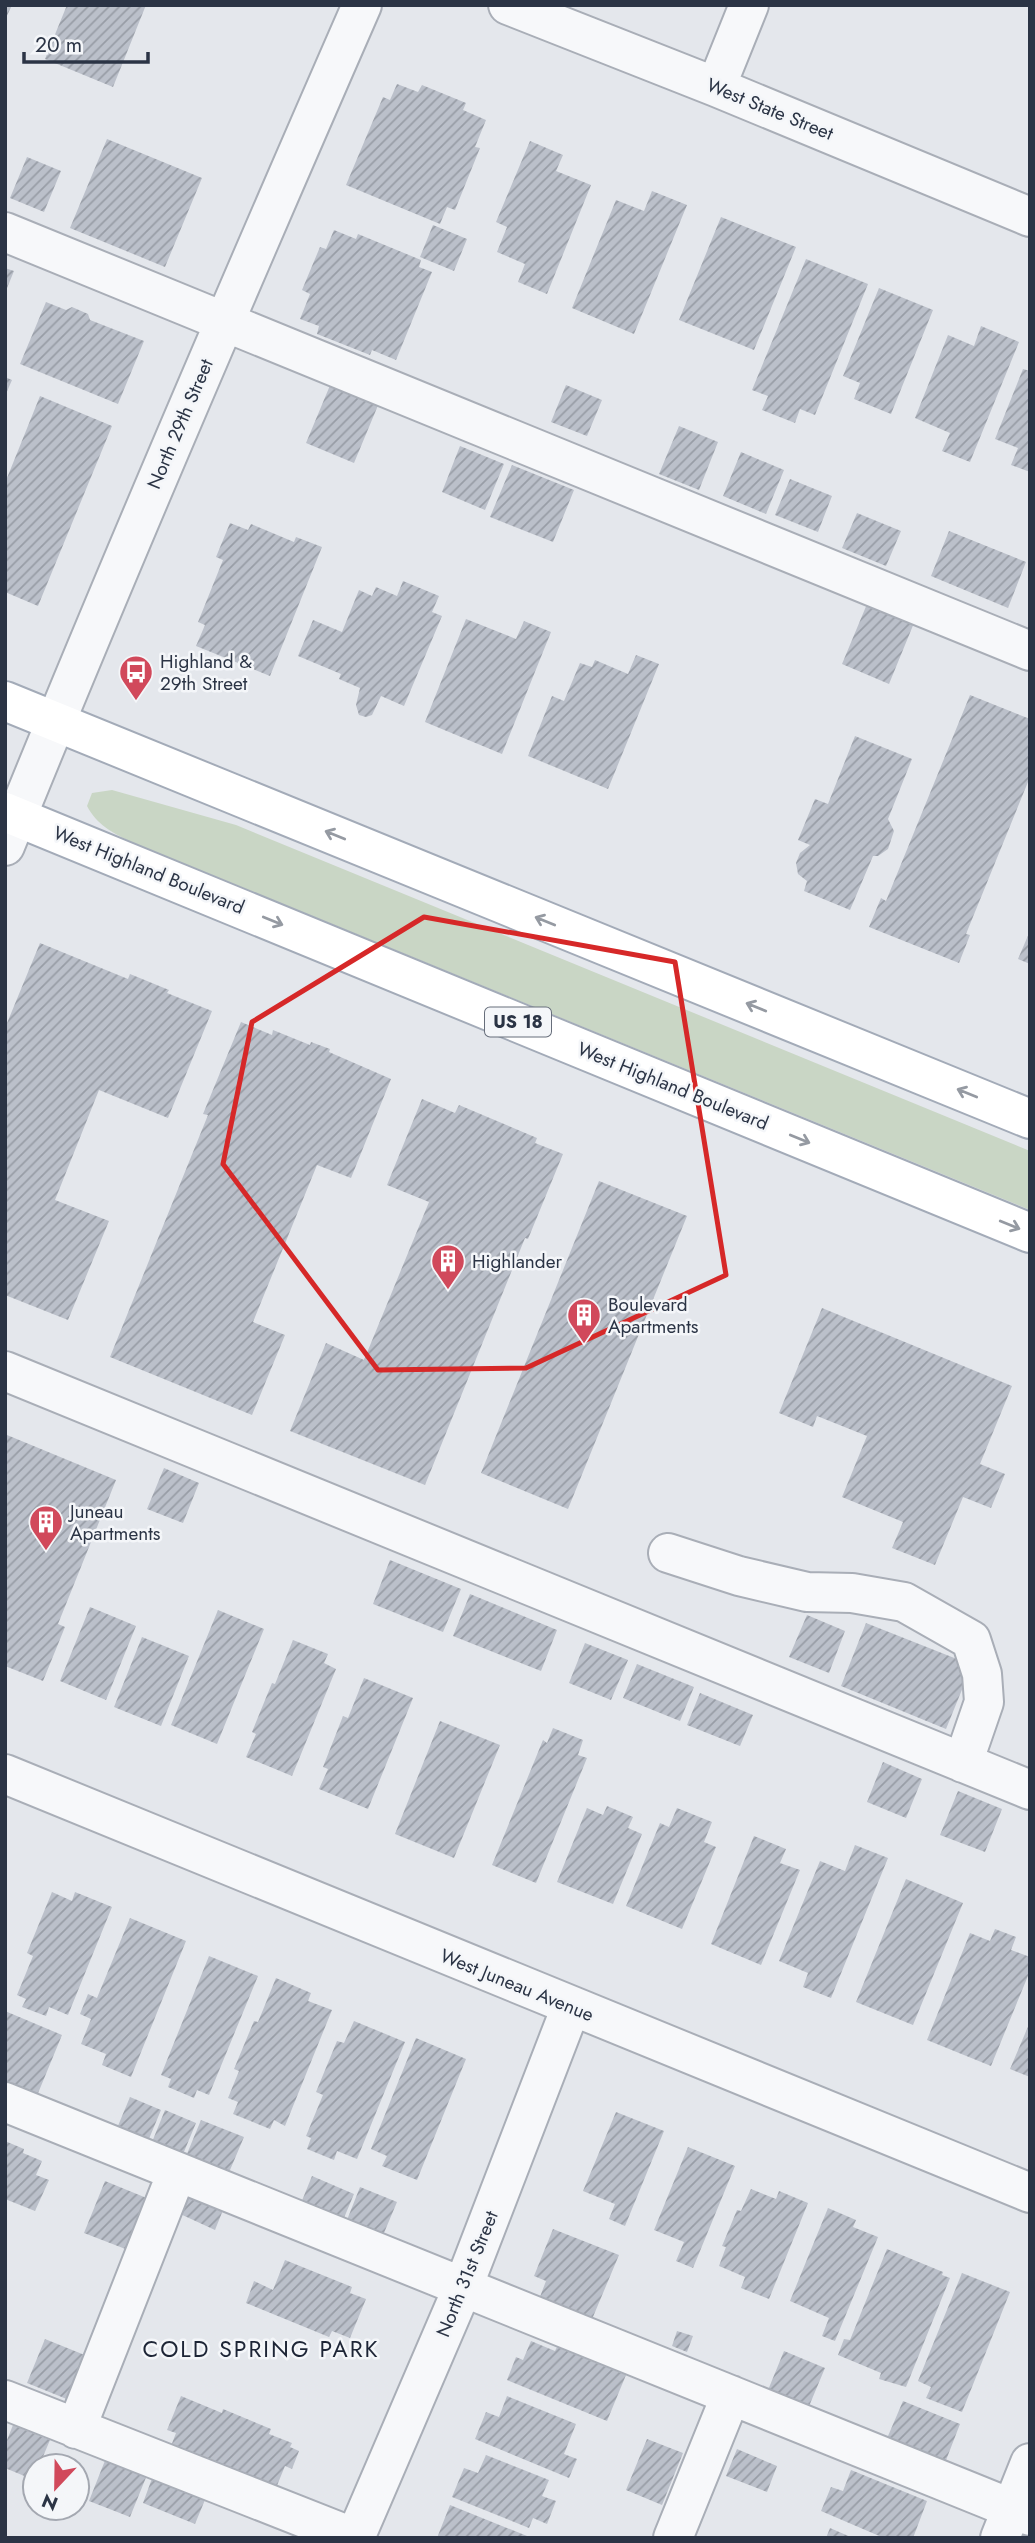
<svg xmlns="http://www.w3.org/2000/svg" width="1035" height="2543" viewBox="0 0 1035 2543" font-family="Jost,sans-serif">
<style>
.green{fill:#c9d6c5}
.building{fill:url(#building-hatch)}
.lines{fill:none;stroke-linecap:round;stroke-linejoin:round}
.minor-casing{stroke:#a9aeb7;stroke-width:42}
.major-casing{stroke:#a3abb8;stroke-width:42}
.minor{stroke:#f7f8fa;stroke-width:38}
.major{stroke:#fff;stroke-width:38}
.oneway{stroke:#959aa2}
.marked{fill:none;stroke:#d62828;stroke-width:5;stroke-linejoin:round}
.labels{text-anchor:middle;dominant-baseline:central;stroke-width:5;stroke-linejoin:round;paint-order:stroke}
.shield{fill:#f4f6f9;stroke:#676e7b;stroke-width:2}
.shield-label{font-size:18px;font-weight:bold;fill:#2b3445}
.street-label{font-size:19px;fill:#2b3445;stroke:#f4f6f9}
.poi-label{font-size:19px;fill:#2b3445;stroke:#f4f6f9;text-anchor:start}
.quarter-label{font-size:23px;letter-spacing:2px;fill:#1d2536;stroke:#f4f6f9}
</style>
<defs>
<pattern id="building-hatch" width="6" height="6" patternUnits="userSpaceOnUse" patternTransform="scale(1.75)"><rect width="6" height="6" fill="#bbc0ca"/><path d="M-1 1l2-2M0 6l6-6M5 7l2-2" fill="none" stroke="#989da6"/></pattern>
</defs>
<rect width="100%" height="100%" fill="#e4e7ec"/>
<!-- green -->
<path class="green" d="M112 790 236 825 1030 1151V1210L129 841C112 832 97 825 87 806L92 793Z"/>
<!-- building -->
<path class="building" d="M5 5H12L5 20Z
M67 5H146L113 87 45 59Z
M397 84 418 92 422 85 466 103 463 110 486 120 475 147 480 148 455 210 447 207 440 224 346 185 383 97 390 100Z
M107 139 202 178 165 267 70 228Z
M530 141 563 155 556 171 591 185 547 294 518 282 525 264 497 252 507 227 496 222Z
M27 157 61 171 44 212 10 198Z
M652 191 687 205 634 334 572 308 616 200 644 211Z
M721 217 796 247 754 350 679 320Z
M433 225 467 239 454 271 420 257Z
M334 230 356 239 358 234 421 260 419 267 432 272 396 360 372 350 370 355 317 334 319 326 300 319 310 294 302 290 320 247 326 249Z
M806 259 868 284 815 415 800 409 795 423 762 410 768 396 752 390Z
M5 268 14 271 5 293Z
M879 288 933 310 891 414 854 399 860 383 843 376Z
M46 302 66 310 72 307 88 314 90 320 144 341 118 404 20 364Z
M981 326 1019 342 970 462 942 451 950 433 915 418 948 335 974 346Z
M1023 369 1030 371V472L1011 465 1018 448 995 439Z
M5 377 12 380 5 396Z
M331 383 379 403 354 463 306 443Z
M566 385 602 400 587 436 551 422Z
M40 396 112 426 38 606 5 592V483Z
M679 426 718 442 699 490 659 474Z
M460 446 504 464 485 510 442 492Z
M741 452 784 470 766 514 723 496Z
M512 465 574 490 553 542 490 517Z
M790 479 832 496 818 532 775 515Z
M857 513 901 531 886 566 842 548Z
M230 523 248 530 251 524 294 542 296 537 322 547 270 676 196 646 205 625 198 622 223 560 216 557Z
M949 531 1026 562 1008 608 931 576Z
M403 581 439 596 432 612 442 616 404 706 381 696 372 715 366 717 359 715 356 705 360 688 339 679 341 674 298 656 313 620 342 632 359 590 372 596 376 587 397 596Z
M867 604 914 623 889 684 842 664Z
M466 619 516 639 524 621 551 632 502 754 425 722Z
M636 655 659 664 608 789 528 756 552 696 564 701 580 663 592 667 595 660 628 674Z
M970 695 1030 719V777L966 934 970 935 959 963 869 927 881 898 886 901Z
M855 736 912 759 888 819 894 831 888 849 878 856H873L850 910 804 891 807 881 798 874 796 863 800 853 810 845 798 840 815 799 828 804Z
M1030 931V964L1018 959Z
M40 943 128 979 130 974 169 990 167 993 212 1011 168 1118 99 1090 55 1200 109 1221 68 1320 5 1295V1028Z
M241 1022 272 1035 273 1030 310 1045 311 1042 330 1049 329 1052 391 1079 351 1178 317 1165 253 1322 285 1335 252 1415 110 1357 208 1115 203 1114Z
M422 1099 455 1113 459 1105 537 1138 535 1143 563 1154 528 1239 525 1238 425 1485 290 1431 326 1343 364 1360 429 1202 387 1185Z
M599 1181 687 1216 568 1509 481 1473Z
M822 1308 1012 1386 980 1464 1005 1474 991 1508 963 1497 935 1565 892 1548 903 1522 842 1497 867 1436 817 1416 813 1427 779 1413Z
M7 1435 116 1480 58 1624 65 1627 43 1681 5 1666V1440Z
M164 1468 199 1483 183 1523 147 1509Z
M390 1560 461 1589 443 1632 373 1604Z
M470 1594 557 1630 541 1671 453 1636Z
M90 1607 136 1626 106 1700 60 1681Z
M218 1610 264 1629 217 1744 171 1725Z
M807 1615 845 1631 829 1673 789 1657Z
M866 1623 972 1665 946 1729 841 1686Z
M142 1637 189 1656 161 1726 114 1707Z
M293 1640 328 1654 324 1663 336 1669 292 1776 246 1757 256 1734 252 1732 272 1683 275 1684Z
M585 1643 628 1660 611 1700 569 1683Z
M637 1664 694 1687 680 1721 623 1698Z
M364 1678 413 1698 368 1809 319 1789 328 1769 323 1767 343 1716 348 1718Z
M700 1693 753 1715 740 1746 687 1725Z
M440 1721 500 1745 454 1858 395 1834Z
M553 1728 583 1740 578 1755 587 1758 536 1883 492 1865 543 1740 547 1743Z
M883 1762 922 1779 906 1818 867 1802Z
M958 1791 1002 1809 985 1852 940 1835Z
M607 1806 633 1817 628 1828 642 1834 613 1904 557 1882 587 1808 603 1815Z
M677 1808 712 1822 704 1842 716 1847 682 1929 626 1906 660 1823 669 1827Z
M754 1836 786 1849 780 1863 800 1870 761 1965 711 1944Z
M855 1845 888 1858 831 1998 803 1987 808 1973 779 1961 820 1861 845 1871Z
M906 1879 963 1903 913 2025 856 2002Z
M52 1892 72 1901 75 1892 112 1907 68 2015 49 2007 46 2016 22 2007 26 1999 17 1995 33 1956 27 1953Z
M130 1918 186 1941 131 2077 102 2065 106 2054 81 2044 91 2019 80 2014 88 1994 97 1998Z
M995 1929 1016 1937 1011 1950 1030 1957V1971L991 2066 927 2040 970 1933 990 1941Z
M209 1956 258 1976 209 2095 197 2090 194 2098 168 2087 171 2079 161 2075Z
M276 1978 311 1993 308 2001 332 2010 285 2126 274 2120 270 2129 233 2114 238 2102 228 2098 239 2071 234 2069 254 2021 258 2022Z
M5 2011 62 2035 34 2103 5 2091Z
M354 2021 405 2042 357 2159 337 2151 334 2160 307 2149 311 2138 306 2136 323 2095 316 2092 337 2041 344 2043Z
M1030 2022V2077L1010 2069Z
M416 2038 466 2059 417 2180 382 2166 387 2156 371 2149Z
M130 2097 161 2110 146 2146 115 2133Z
M165 2110 196 2123 181 2159 150 2147Z
M616 2112 664 2131 625 2226 609 2219 615 2204 583 2191Z
M201 2120 244 2137 230 2170 214 2173 184 2161Z
M5 2141 24 2149 23 2153 42 2161 36 2175 49 2180 35 2211 5 2199Z
M688 2147 735 2166 693 2268 676 2261 684 2242 654 2230Z
M312 2176 354 2194 341 2225 299 2208Z
M105 2181 149 2199 128 2250 84 2233Z
M360 2187 397 2202 381 2240 345 2225Z
M751 2189 776 2199 779 2191 808 2203 769 2299 741 2288 745 2277 719 2266 726 2247 722 2246 737 2210 741 2211Z
M188 2190 225 2205 215 2230 178 2213Z
M828 2208 856 2220 853 2227 878 2237 835 2341 822 2336 829 2318 790 2301Z
M553 2229 619 2255 590 2324 538 2302 546 2281 534 2276Z
M887 2249 943 2272 942 2275 950 2278 906 2387 879 2379 881 2373 838 2355 844 2339 850 2340Z
M285 2260 352 2287 350 2293 366 2299 350 2338 332 2331 329 2337 246 2303 254 2281 273 2290Z
M962 2273 1010 2292 962 2412 926 2398 931 2387 918 2381Z
M677 2331 693 2336 687 2352 672 2346Z
M45 2339 92 2358 74 2402 27 2383Z
M531 2341 555 2351 557 2347 626 2375 607 2421 507 2380 516 2357 523 2360Z
M784 2351 825 2368 807 2411 766 2395Z
M181 2396 222 2413 223 2409 271 2429 269 2434 292 2443 290 2447 299 2451 292 2469 285 2466 276 2488 171 2446 176 2433 167 2430Z
M507 2396 576 2424 564 2454 577 2459 569 2478 475 2439 486 2412 499 2417Z
M903 2401 960 2424 943 2468 885 2443Z
M13 2425 50 2440 39 2466H35L34 2480 5 2468V2445Z
M647 2439 683 2453 662 2505 626 2490Z
M737 2449 777 2466 767 2492 726 2476Z
M486 2455 549 2480 542 2496 556 2501 547 2524 533 2518 529 2528 452 2497 464 2468 478 2473Z
M106 2458 147 2475 130 2517 89 2501Z
M851 2470 927 2501 913 2538H884L821 2511 831 2487 843 2491Z
M154 2473 207 2495 195 2524 143 2503Z
M450 2505 532 2538H437Z
M830 2528 853 2538H826Z"/>
<g class="lines">
<!-- minor casing -->
<g class="minor-casing">
<path id="minor" d="M508 5 716 87 1030 217
M716 87 749 5
M5 232 1030 651
M5 846C119 564 240 284 362 5
M5 1371 1030 1790
M668 1553 739 1576 807 1592 852 1593 904 1602 971 1640 982 1674 984 1702 963 1763
M5 1774 1030 2193
M5 2102 1030 2516
M5 2400 355 2538
M76 2429 177 2172
M355 2538 463 2287 571 2007
M673 2538 731 2395
M1000 2538 1030 2463"/>
</g>
<!-- major casing -->
<g class="major-casing">
<path id="major" d="M5 701 1030 1119
M5 812 1030 1233"/>
</g>
<!-- minor -->
<use href="#minor" class="minor"/>
<!-- major -->
<use href="#major" class="major"/>
</g>
<!-- one-way arrows -->
<defs><path id="oneway-shaft" d="M-6 0H5M1.5-3L5.5 0L1.5 3" fill="none" stroke-width="1.6" stroke-linecap="round" stroke-linejoin="round" transform="scale(1.75)"/></defs>
<g class="oneway">
<use href="#oneway-shaft" transform="translate(335 835) rotate(-158)"/>
<use href="#oneway-shaft" transform="translate(273 921) rotate(22)"/>
<use href="#oneway-shaft" transform="translate(545 921) rotate(-158)"/>
<use href="#oneway-shaft" transform="translate(756 1007) rotate(-158)"/>
<use href="#oneway-shaft" transform="translate(967 1093) rotate(-158)"/>
<use href="#oneway-shaft" transform="translate(800 1139) rotate(22)"/>
<use href="#oneway-shaft" transform="translate(1010 1225) rotate(22)"/>
</g>
<!-- marked area -->
<path class="marked" d="M424 917 675 962 726 1275 526 1368 378 1370 223 1164 252 1022Z"/>
<!-- icons -->
<defs>
<g id="bus-pin" transform="scale(1.75)"><path d="M0 17L-7.5 6A9.5 9.5 0 1 1 7.5 6Z" fill="#d1495b" stroke="#f4f6f9"/><path d="M-5-6H5V4H4V6H2V4H-2V6H-4V4H-5ZM-3.5-4V0h7V-4ZM-3.5 1.2v1.5H-2V1.2ZM2 1.2v1.5H3.5V1.2Z" fill="#fff"/></g>
<g id="building-pin" transform="scale(1.75)"><path d="M0 17L-7.5 6A9.5 9.5 0 1 1 7.5 6Z" fill="#d1495b" stroke="#f4f6f9"/><path d="M-4-6H4V6H1V3H-1V6H-4ZM-2.5-4.3h1.7v1.8h-1.7ZM.8-4.3h1.7v1.8H.8ZM-2.5-1h1.7V.8h-1.7ZM.8-1h1.7V.8H.8Z" fill="#fff"/></g>
</defs>
<g fill-rule="evenodd">
<use href="#bus-pin" x="136" y="672"/>
<use href="#building-pin" x="448" y="1261"/>
<use href="#building-pin" x="584" y="1315"/>
<use href="#building-pin" x="46" y="1522"/>
</g>
<g class="labels">
<!-- shield labels -->
<rect class="shield" x="485" y="1007.5" width="66" height="29" rx="5"/>
<g class="shield-label">
<text x="518" y="1022">US 18</text>
</g>
<!-- street labels -->
<g class="street-label">
<text transform="translate(770 109) rotate(22)">West State Street</text>
<text transform="translate(180 424) rotate(-67)">North 29th Street</text>
<text transform="translate(149 870) rotate(22)">West Highland Boulevard</text>
<text transform="translate(673 1086) rotate(22)">West Highland Boulevard</text>
<text transform="translate(517 1985) rotate(22)">West Juneau Avenue</text>
<text transform="translate(467 2274) rotate(-68)">North 31st Street</text>
</g>
<!-- poi labels -->
<g class="poi-label">
<text x="160" y="661">Highland &amp;<tspan x="160" dy="22">29th Street</tspan></text>
<text x="472" y="1261">Highlander</text>
<text x="608" y="1304">Boulevard<tspan x="608" dy="22">Apartments</tspan></text>
<text x="70" y="1511">Juneau<tspan x="70" dy="22">Apartments</tspan></text>
</g>
<!-- quarter labels -->
<g class="quarter-label">
<text x="261" y="2349">COLD SPRING PARK</text>
</g>
</g>
<!-- border -->
<rect width="1035" height="2543" fill="none" stroke="#2b3445" stroke-width="14"/>
<!-- north arrow -->
<g transform="translate(56 2487) rotate(202)"><circle r="33" fill="#f4f6f9" stroke="#a4a8b1" stroke-width="2"/>
<path d="M0-5L12 26L0 18L-12 26Z" fill="#d1495b"/>
<text y="-10" font-size="19" font-weight="bold" text-anchor="middle" fill="#2b3445">N</text>
</g>
<!-- scale -->
<path d="M24 52v10h124v-10" fill="none" stroke="#2b3445" stroke-width="3.5"/>
<text x="35" y="52" font-size="21" fill="#2b3445" stroke="#f4f6f9" stroke-width="5" paint-order="stroke">20 m</text>
</svg>
